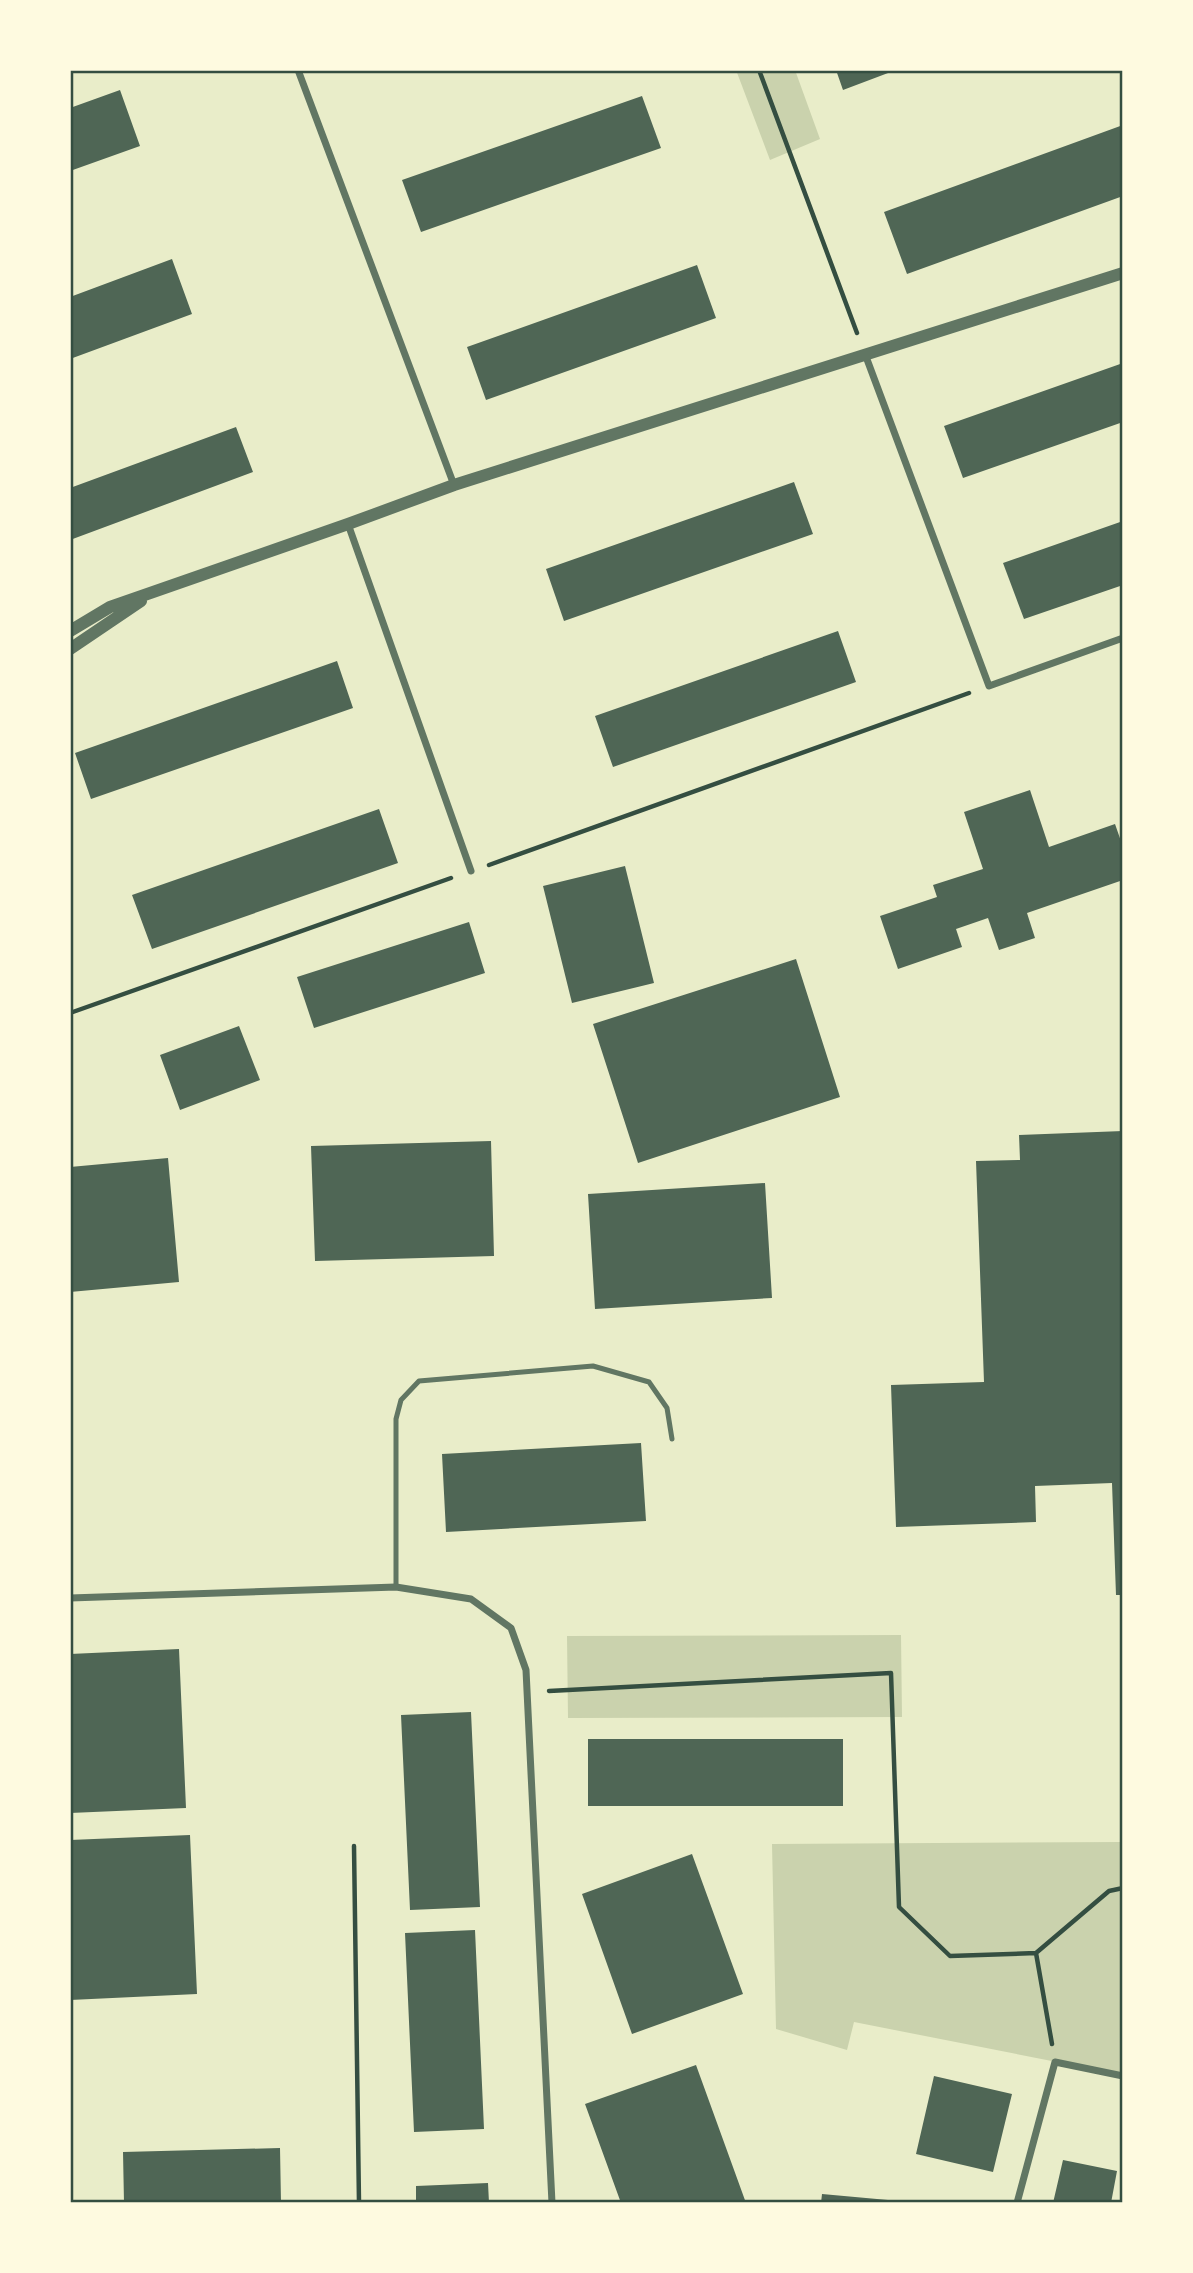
<svg xmlns="http://www.w3.org/2000/svg" width="1193" height="2273" viewBox="0 0 1193 2273" font-family="'PT Sans Narrow',sans-serif">
<style>
.green{fill:#cad2ad}
.building{fill:#4f6655}
.lines{fill:none;stroke-linecap:round;stroke-linejoin:round}
.path{stroke:#344e41;stroke-width:4.5}
.service{stroke:#617663;stroke-width:5}
.minor{stroke:#617663;stroke-width:7}
.tertiary{stroke:#617663;stroke-width:12}
.neatline{fill:none;stroke:#344e41;stroke-width:2.5}
</style>
<rect width="100%" height="100%" fill="#e9edc9"/>
<!-- green -->
<path class="green" d="M736 70H795L820 139 770 160Z
M901 1635 902 1717 568 1718 567 1636Z
M1123 1842V2075L854 2022 847 2050 776 2029 772 1844Z"/>
<!-- building -->
<path class="building" d="M836 70H896L843 90Z
M120 90 140 146 70 171V108Z
M642 96 661 148 421 232 402 180Z
M1123 125V196L907 274 884 212Z
M172 259 192 314 70 359V297Z
M697 265 716 318 486 400 467 347Z
M1123 363V422L963 478 944 426Z
M236 427 253 472 70 540V488Z
M794 482 813 534 564 621 546 569Z
M1123 521V585L1024 619 1003 563Z
M838 631 856 682 613 767 595 716Z
M337 661 353 708 91 799 75 753Z
M1030 790 1049 847 1115 824 1123 847V880L1027 913 1035 938 999 950 988 918 956 929 962 947 898 969 880 916 937 897 933 885 983 869 964 812Z
M379 809 398 863 152 949 132 895Z
M625 866 654 983 572 1003 543 886Z
M469 922 485 973 314 1028 297 977Z
M796 959 840 1097 638 1163 593 1024Z
M239 1026 260 1080 180 1110 160 1055Z
M1123 1131V1595H1116L1112 1483 1035 1486 1036 1522 896 1527 891 1385 984 1382 976 1161 1020 1160 1019 1135Z
M491 1141 494 1256 315 1261 311 1146Z
M168 1158 179 1282 70 1292V1167Z
M765 1183 772 1298 595 1309 588 1194Z
M641 1443 646 1521 446 1532 442 1454Z
M179 1649 186 1808 70 1813V1654Z
M471 1712 480 1907 410 1910 401 1715Z
M588 1739H843V1806H588Z
M190 1835 197 1994 70 2000V1840Z
M692 1854 743 1994 632 2034 582 1894Z
M475 1930 484 2129 414 2132 405 1933Z
M696 2065 746 2203H621L585 2104Z
M934 2076 1012 2094 993 2172 916 2154Z
M280 2148 281 2203H124L123 2152Z
M1063 2160 1117 2171 1111 2203H1053Z
M488 2183 489 2203H416V2186Z
M822 2194 899 2201V2203H821Z"/>
<g class="lines">
<!-- path -->
<path class="path" d="M759 70 857 333
M489 865 969 693
M70 1013 451 878
M549 1691 891 1673 899 1907 950 1956 1036 1953 1109 1891 1123 1888
M354 1846 359 2203
M1036 1953 1052 2044"/>
<!-- service -->
<path class="service" d="M396 1587V1419L401 1400 419 1381 593 1366 649 1382 667 1408 672 1439"/>
<!-- minor -->
<path class="minor" d="M298 70 454 485
M865 354 989 686 1123 638
M348 524 471 871
M70 1598 396 1587 471 1599 511 1628 526 1670 552 2203
M1017 2203 1055 2062 1123 2076"/>
<!-- tertiary -->
<path class="tertiary" d="M70 631 110 607 348 524 454 485 1123 273
M70 649 141 601"/>
</g>
<!-- border -->
<rect width="1193" height="2273" fill="none" stroke="#fefae0" stroke-width="144"/>
<rect x="72" y="72" width="1049" height="2129" class="neatline"/>
</svg>
